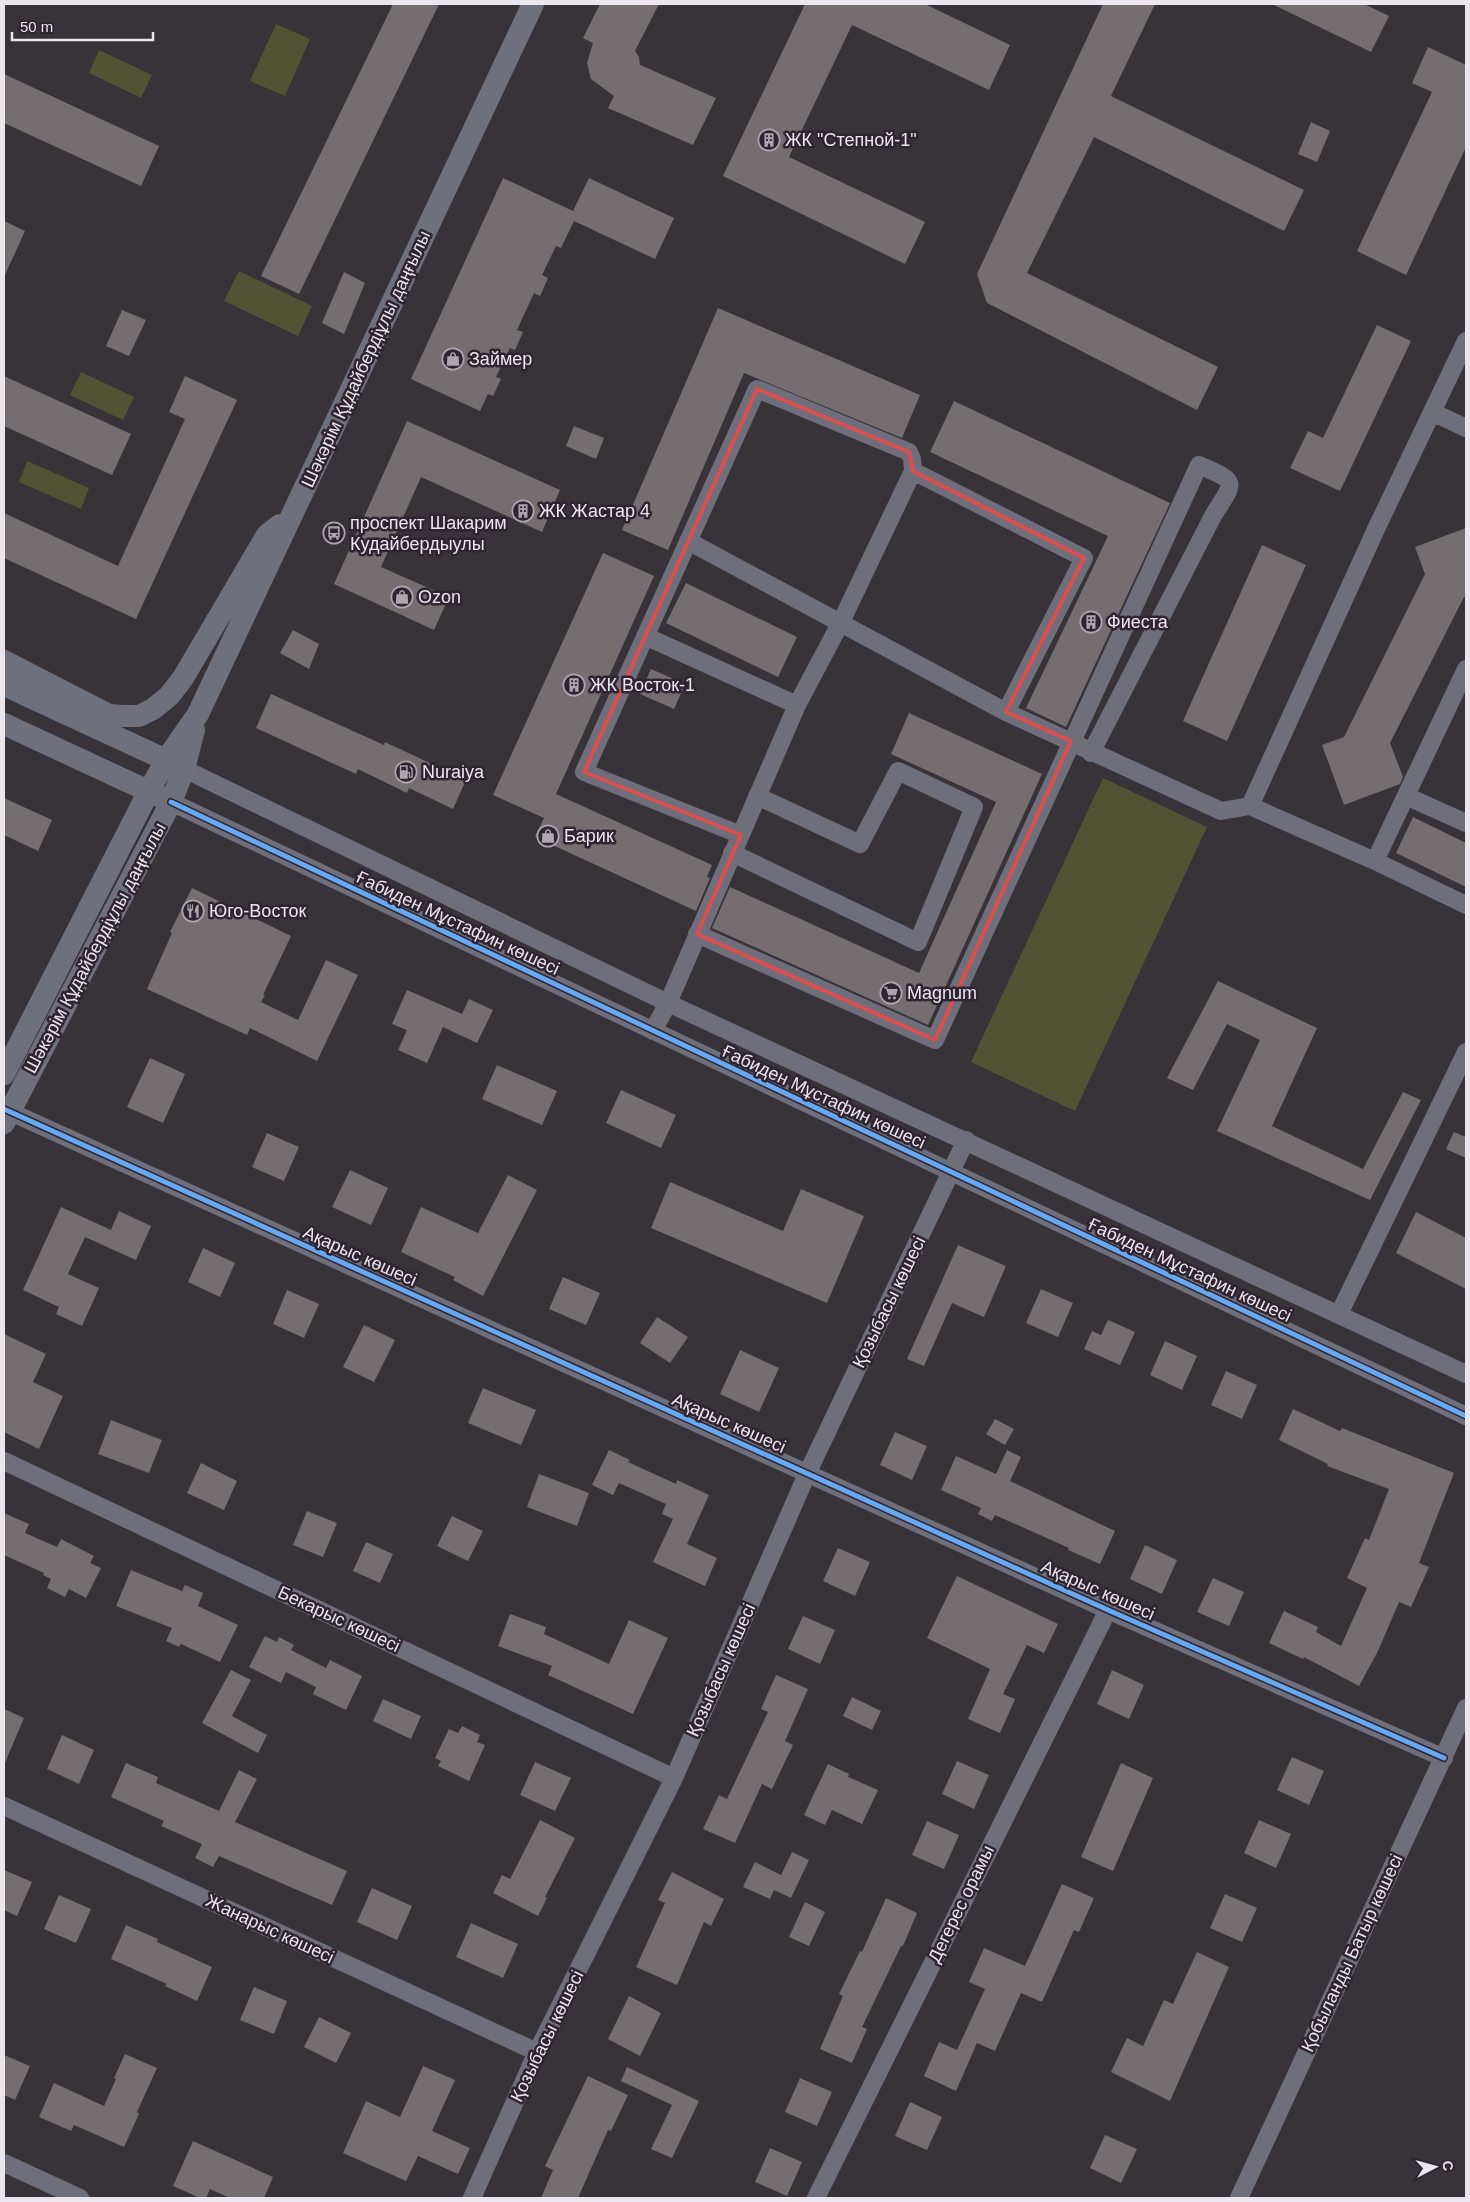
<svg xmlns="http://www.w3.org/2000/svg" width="1470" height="2202" viewBox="0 0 1470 2202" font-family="Helvetica,sans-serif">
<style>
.green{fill:#515333}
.building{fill:#756e70}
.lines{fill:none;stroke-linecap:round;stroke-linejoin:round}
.minor{stroke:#6e6f7a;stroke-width:18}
.major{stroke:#6f707d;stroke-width:22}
.cycleway-casing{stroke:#2e2531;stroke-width:8}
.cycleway{stroke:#66a8f1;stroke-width:5}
.marked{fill:none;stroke:#da4e4f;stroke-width:4;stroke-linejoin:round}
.labels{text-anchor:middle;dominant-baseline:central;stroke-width:5;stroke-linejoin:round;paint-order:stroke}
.poi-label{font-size:18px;fill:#ebe5ed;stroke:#2e2531;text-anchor:start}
.street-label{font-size:18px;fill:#ebe5ed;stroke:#2e2531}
</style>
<rect width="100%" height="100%" fill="#383239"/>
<!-- green -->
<path class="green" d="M276 24 310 39 285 96 250 81Z
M99 50 152 75 141 98 89 73Z
M239 271 312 306 298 336 224 301Z
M81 372 134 397 123 420 70 395Z
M27 461 89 488 81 509 19 482Z
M1103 778 1207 827 1075 1111 971 1062Z"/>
<!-- building -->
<path class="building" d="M393 4H439L299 294 261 276Z
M600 4H659L635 51 639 57 640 65 716 98 693 145 608 108 614 96 591 79 587 63 593 43 583 38Z
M805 4H925L1010 45 989 90 852 25 789 157 925 222 905 264 723 176Z
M1103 4H1155L1111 96 1304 190 1284 231 1094 137 1027 273 1218 367 1197 410 987 303 977 274Z
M1272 4H1364L1389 16 1371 52Z
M1428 47 1466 65V147L1406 275 1357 251 1432 92 1412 83Z
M4 74 159 146 141 186 4 123Z
M1311 122 1330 131 1317 162 1298 154Z
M503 178 573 211 589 178 674 218 655 259 574 221 561 248 556 246 542 275 548 278 540 296 534 293 517 330 523 332 515 350 510 348 496 377 501 379 493 396 488 394 480 411 411 379Z
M4 221 25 231 4 277Z
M344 272 365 283 344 334 322 323Z
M718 308 920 395 902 438 744 373 668 550 622 530Z
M122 310 146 320 129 356 106 346Z
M1377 325 1411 341 1340 491 1290 468 1308 431 1323 438Z
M4 376 131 434 112 475 4 426Z
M185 376 237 400 136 619 4 558V513L118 566 185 419 169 412Z
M954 401 1170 503 1066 727 1026 708 1108 536 930 452Z
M407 421 560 490 542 532 421 477 381 567 449 597 434 630 334 584Z
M574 426 604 438 596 459 566 446Z
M1466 528V596L1464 597 1390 743 1403 777 1400 784 1344 805 1322 745 1344 737 1425 574 1415 547Z
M1262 545 1306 565 1227 741 1183 721Z
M603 553 654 576 556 794 712 865 707 877 710 878 696 911 535 837 544 818 493 795Z
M686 583 797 637 778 677 666 623Z
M293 630 319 644 309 669 280 653Z
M651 669 685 684 674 709 640 694Z
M271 694 384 745 385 742 466 780 453 809 409 788 407 793 358 769 356 774 256 728Z
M909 713 1042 774 928 1025 712 928 730 887 919 973 996 802 891 754Z
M4 798 52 820 38 851 4 835Z
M1413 817 1466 843V887L1396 853Z
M192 888 291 936 263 995H265L261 1002 298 1020 326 960 358 975 317 1061 250 1028 247 1035 147 989 172 933 170 932Z
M1218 981 1317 1028 1272 1126 1363 1169 1403 1092 1421 1100 1370 1200 1217 1131 1260 1040 1227 1024 1193 1090 1167 1078Z
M407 990 462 1014 469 999 493 1010 477 1043 443 1027 427 1063 398 1050 407 1030 392 1024Z
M150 1058 185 1074 163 1123 127 1107Z
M497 1065 557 1091 542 1125 482 1099Z
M621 1090 676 1115 661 1148 606 1123Z
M1454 1132 1466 1137V1158L1446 1149Z
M267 1133 299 1147 284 1181 252 1167Z
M350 1170 388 1188 371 1225 332 1207Z
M508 1175 537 1190 483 1296 453 1280 455 1277 401 1252 421 1207 478 1233Z
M670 1182 783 1231 801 1189 864 1216 827 1303 651 1228Z
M61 1207 111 1230 119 1211 151 1226 136 1260 85 1237 68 1274 99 1288 82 1326 56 1314 59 1307 23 1290Z
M1416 1212 1466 1238V1289L1396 1253Z
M958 1245 1006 1266 984 1317 952 1303 924 1366 907 1359Z
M203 1248 235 1263 220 1297 188 1282Z
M563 1277 600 1293 586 1325 549 1309Z
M1041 1289 1073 1303 1058 1337 1026 1323Z
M287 1290 319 1304 304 1338 273 1324Z
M657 1317 688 1337 670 1363 640 1343Z
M1108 1320 1135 1332 1120 1365 1084 1349 1092 1331 1101 1335Z
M364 1325 395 1340 374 1382 343 1367Z
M4 1334 46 1354 33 1382 63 1396 39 1449 4 1432Z
M1165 1341 1197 1356 1182 1390 1150 1375Z
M740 1350 779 1368 759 1412 720 1394Z
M1226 1371 1257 1385 1242 1419 1211 1405Z
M483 1388 536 1410 521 1445 468 1423Z
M1293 1409 1340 1431 1342 1428 1454 1473 1419 1563 1429 1567 1411 1607 1399 1602 1378 1651 1359 1686 1304 1657 1303 1659 1269 1643 1284 1611 1318 1627 1316 1632 1341 1646 1367 1588 1347 1578 1365 1538 1369 1540 1389 1489 1327 1466 1328 1464 1279 1440Z
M995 1419 1014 1429 1005 1445 986 1434Z
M111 1420 162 1440 149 1473 98 1454Z
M895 1432 927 1446 912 1480 880 1465Z
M609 1450 630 1460 628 1462 676 1484 677 1480 709 1495 687 1544 717 1558 705 1586 653 1562 673 1519 662 1514 666 1504 619 1483 613 1495 592 1485Z
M1007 1450 1021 1457 1010 1481 1115 1531 1100 1564 1068 1550 1069 1548 995 1515 992 1521 978 1514 981 1508 941 1490 956 1456 996 1474Z
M201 1463 237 1481 224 1510 187 1493Z
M539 1474 589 1493 577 1526 527 1507Z
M307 1511 337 1523 323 1557 293 1545Z
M4 1513 29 1524 25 1533 57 1547 61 1539 94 1556 90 1563 101 1568 86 1598 69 1589 65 1597 47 1588 51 1579 43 1575 44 1573 4 1555Z
M452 1516 483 1531 468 1561 437 1546Z
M366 1542 393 1554 380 1583 353 1571Z
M1145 1545 1177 1560 1162 1594 1130 1579Z
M838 1548 870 1562 855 1596 823 1581Z
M131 1570 182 1591 185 1585 203 1593 198 1606 238 1625 220 1662 181 1644 179 1647 166 1641 172 1628 116 1606Z
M957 1576 1058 1624 1044 1653 1027 1645 1003 1694 1015 1699 1000 1733 968 1719 990 1669 927 1638Z
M1213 1578 1244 1592 1229 1626 1197 1612Z
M510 1614 546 1627 544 1634 609 1664 629 1620 668 1638 633 1714 548 1675 552 1666 498 1646Z
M803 1616 835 1630 820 1664 788 1649Z
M265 1636 277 1642 279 1637 294 1645 291 1650 326 1668 330 1660 362 1676 346 1710 313 1694 316 1687 286 1672 281 1683 249 1667Z
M231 1670 251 1680 232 1716 267 1735 258 1753 202 1723Z
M1112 1670 1144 1685 1129 1719 1097 1704Z
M776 1675 808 1689 785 1741 793 1745 772 1789 762 1784 735 1843 703 1829 719 1795 727 1799 768 1712 761 1709Z
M852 1697 881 1711 872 1730 843 1716Z
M383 1699 421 1716 411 1739 373 1721Z
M4 1709 24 1718 4 1765Z
M462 1726 480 1735 477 1742 485 1745 469 1781 438 1766 441 1761 435 1758 449 1729 458 1733Z
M62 1735 94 1750 79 1784 47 1769Z
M1292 1757 1324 1771 1309 1805 1277 1790Z
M957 1761 989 1775 974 1809 942 1794Z
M535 1762 571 1778 555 1811 520 1795Z
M126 1763 158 1777 156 1783 219 1811 239 1770 257 1779 235 1822 347 1871 332 1905 219 1856 213 1867 195 1858 202 1844 161 1826 164 1821 111 1797Z
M1121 1763 1153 1778 1113 1871 1081 1857Z
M828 1764 849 1774 848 1777 878 1790 862 1824 832 1810 825 1825 804 1815Z
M540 1820 575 1838 545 1897 547 1898 538 1916 493 1893 502 1875 510 1879Z
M1259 1820 1291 1834 1276 1868 1244 1853Z
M927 1821 959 1835 944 1869 912 1855Z
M792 1852 809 1860 791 1898 774 1890 770 1899 743 1887 755 1862 781 1875Z
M4 1870 32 1882 17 1916 4 1910Z
M672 1872 724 1899 711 1926 704 1922 677 1985 636 1967 665 1903 658 1900Z
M1062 1884 1094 1898 1079 1932 1074 1930 1042 2002 1021 1993 995 2051 977 2043 956 2091 924 2076 939 2042 957 2050 985 1989 969 1982 984 1948 1025 1966Z
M372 1888 412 1906 397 1940 357 1922Z
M1225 1894 1257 1908 1242 1942 1210 1928Z
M59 1895 91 1909 76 1943 44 1929Z
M886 1898 917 1913 903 1946H901L862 2027 867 2029 852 2063 820 2049 843 1996 839 1994 860 1951 862 1952Z
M805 1902 825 1912 809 1946 789 1937Z
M471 1923 518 1944 503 1978 456 1957Z
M126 1925 158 1939 157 1942 212 1967 197 2001 165 1986 167 1984 111 1959Z
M1197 1952 1229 1967 1170 2101 1111 2072 1127 2038 1143 2046 1164 2000 1173 2004Z
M254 1987 287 2001 274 2034 240 2020Z
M629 1996 661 2013 640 2056 608 2039Z
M319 2017 351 2033 336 2063 304 2047Z
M125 2054 157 2068 137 2112 139 2114 124 2147 74 2125 71 2131 39 2117 54 2083 104 2106 116 2079 114 2078Z
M4 2055 30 2066 15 2100 4 2095Z
M423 2066 455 2080 432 2131 470 2148 458 2174 418 2156 406 2181 343 2153 366 2101 400 2117Z
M627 2067 699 2101 672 2158 651 2149 672 2105 621 2081Z
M588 2076 628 2095 611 2131 608 2130 578 2198H541L553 2170 545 2166Z
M800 2078 832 2092 817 2126 785 2112Z
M910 2102 942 2117 927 2150 895 2136Z
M1105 2135 1137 2149 1121 2183 1090 2168Z
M193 2141 273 2177 264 2198H230L210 2189 206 2198H200L173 2186Z
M770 2148 802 2162 787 2196 755 2182Z"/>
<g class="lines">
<!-- minor -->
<path class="minor" d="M1432 412 1466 428
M645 636 797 705
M1006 712 1221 811 1250 806 1375 861 1466 669
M184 769 668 1003 1466 1374
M1406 796 1466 823
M171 802 1466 1416
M1250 806 1377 527 1466 341
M741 835 584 772 757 389 909 452 912 459 913 471
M732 853 918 942 974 807 898 771 860 844 757 796
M1375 861 1466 905
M697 934 935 1040 1199 465C1236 482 1237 479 1214 514L1091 753
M653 1031 668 1003 797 705 841 622 913 471 1084 558 1006 712 688 541
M4 1109 1108 1610 1444 1758
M1339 1314 1466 1052
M4 1461 674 1778
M4 1806 537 2052
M4 2163 80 2198
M472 2198 537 2052 674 1778 807 1474 966 1140
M816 2198 1108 1610
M1239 2198 1466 1708"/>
<!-- major -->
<path class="major" d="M4 661 109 715 122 716H139L153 709 169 696 183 678 267 535 280 525
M4 685 179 766
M4 724 161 797
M4 1074 149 791 166 760 198 714 533 4
M4 1123 171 802 184 769 194 730"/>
<!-- cycleway casing -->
<g class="cycleway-casing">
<path id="cycleway" d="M171 802 1466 1416
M4 1109 1108 1610 1444 1758"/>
</g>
<!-- cycleway -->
<use href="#cycleway" class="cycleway"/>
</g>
<!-- marked area -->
<path class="marked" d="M757 389 909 452 913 471 1084 558 1006 712 1071 741 935 1040 697 934 741 835 584 772Z"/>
<!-- icons -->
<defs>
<g id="building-ring" transform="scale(1.125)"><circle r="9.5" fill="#2e2531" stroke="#aca6ae" stroke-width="1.5"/><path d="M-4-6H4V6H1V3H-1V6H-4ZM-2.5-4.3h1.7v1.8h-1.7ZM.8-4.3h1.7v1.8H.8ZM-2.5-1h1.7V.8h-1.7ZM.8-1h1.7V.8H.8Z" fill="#aca6ae"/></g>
<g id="shop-ring" transform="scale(1.125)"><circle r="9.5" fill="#2e2531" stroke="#aca6ae" stroke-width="1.5"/><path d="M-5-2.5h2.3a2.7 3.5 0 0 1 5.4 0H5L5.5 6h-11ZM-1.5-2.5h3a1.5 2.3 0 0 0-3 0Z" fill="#aca6ae"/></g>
<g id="bus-ring" transform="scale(1.125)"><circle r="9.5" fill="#2e2531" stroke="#aca6ae" stroke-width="1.5"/><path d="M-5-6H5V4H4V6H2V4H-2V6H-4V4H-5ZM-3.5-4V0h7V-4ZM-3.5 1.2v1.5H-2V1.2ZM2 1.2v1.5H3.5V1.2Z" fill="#aca6ae"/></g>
<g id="fuel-ring" transform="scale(1.125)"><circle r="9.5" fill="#2e2531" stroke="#aca6ae" stroke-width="1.5"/><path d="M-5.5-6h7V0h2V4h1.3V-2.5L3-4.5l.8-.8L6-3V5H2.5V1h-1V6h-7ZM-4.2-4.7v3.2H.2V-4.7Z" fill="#aca6ae"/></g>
<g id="restaurant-ring" transform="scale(1.125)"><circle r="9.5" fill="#2e2531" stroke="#aca6ae" stroke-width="1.5"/><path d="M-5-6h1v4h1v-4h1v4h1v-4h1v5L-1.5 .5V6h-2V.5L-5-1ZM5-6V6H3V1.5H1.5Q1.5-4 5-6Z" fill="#aca6ae"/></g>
<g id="supermarket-ring" transform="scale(1.125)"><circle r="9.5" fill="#2e2531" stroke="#aca6ae" stroke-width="1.5"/><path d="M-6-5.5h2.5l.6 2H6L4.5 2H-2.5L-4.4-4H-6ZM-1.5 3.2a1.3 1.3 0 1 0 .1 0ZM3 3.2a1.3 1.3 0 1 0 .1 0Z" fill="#aca6ae"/></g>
</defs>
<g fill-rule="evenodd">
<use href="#building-ring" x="769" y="140"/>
<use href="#shop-ring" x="453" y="359"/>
<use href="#building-ring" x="523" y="511"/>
<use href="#bus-ring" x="334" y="533"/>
<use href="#shop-ring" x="402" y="597"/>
<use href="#building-ring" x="1091" y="622"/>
<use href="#building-ring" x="574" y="685"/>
<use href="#fuel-ring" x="406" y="772"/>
<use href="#shop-ring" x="548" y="836"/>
<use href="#restaurant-ring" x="193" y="911"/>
<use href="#supermarket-ring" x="891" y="993"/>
</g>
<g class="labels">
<!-- poi labels -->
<g class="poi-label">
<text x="785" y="140">ЖК "Степной-1"</text>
<text x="469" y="359">Займер</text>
<text x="539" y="511">ЖК Жастар 4</text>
<text x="350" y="523">проспект Шaкaрим<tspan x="350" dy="21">Кудайбердыулы</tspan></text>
<text x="418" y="597">Ozon</text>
<text x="1107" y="622">Фиеста</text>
<text x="590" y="685">ЖК Восток-1</text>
<text x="422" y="772">Nuraiya</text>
<text x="564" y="836">Барик</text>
<text x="209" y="911">Юго-Восток</text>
<text x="907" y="993">Magnum</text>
</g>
<!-- street labels -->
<g class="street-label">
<text transform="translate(366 359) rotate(-65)">Шәкәрім Құдайбердіұлы даңғылы</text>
<text transform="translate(458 923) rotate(25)">Ғабиден Мұстафин көшесі</text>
<text transform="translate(95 948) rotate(-62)">Шәкәрім Құдайбердіұлы даңғылы</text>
<text transform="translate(824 1097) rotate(25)">Ғабиден Мұстафин көшесі</text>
<text transform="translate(360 1256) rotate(24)">Ақарыс көшесі</text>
<text transform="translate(1190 1270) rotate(25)">Ғабиден Мұстафин көшесі</text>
<text transform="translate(889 1302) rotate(-64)">Қозыбасы көшесі</text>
<text transform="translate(729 1423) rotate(24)">Ақарыс көшесі</text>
<text transform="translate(1098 1590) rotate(24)">Ақарыс көшесі</text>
<text transform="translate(339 1619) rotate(25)">Бекарыс көшесі</text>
<text transform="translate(721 1670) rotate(-66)">Қозыбасы көшесі</text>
<text transform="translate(961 1904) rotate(-64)">Дегерес орамы</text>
<text transform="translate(270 1929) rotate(25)">Жанарыс көшесі</text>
<text transform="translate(1352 1953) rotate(-65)">Қобыланды Батыр көшесі</text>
<text transform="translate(547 2036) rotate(-64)">Қозыбасы көшесі</text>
</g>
</g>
<!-- border -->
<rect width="1470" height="2202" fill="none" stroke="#ebe5ed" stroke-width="10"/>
<!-- north arrow -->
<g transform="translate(1435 2167) rotate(84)" stroke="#2e2531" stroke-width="4" paint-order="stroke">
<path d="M0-4L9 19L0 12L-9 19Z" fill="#ebe5ed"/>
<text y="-8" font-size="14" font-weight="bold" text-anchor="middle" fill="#ebe5ed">С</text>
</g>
<!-- scale -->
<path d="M12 32v8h141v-8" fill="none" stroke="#ebe5ed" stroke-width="2.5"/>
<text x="20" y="32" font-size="15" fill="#ebe5ed" stroke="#2e2531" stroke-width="4" paint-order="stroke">50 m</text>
</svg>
